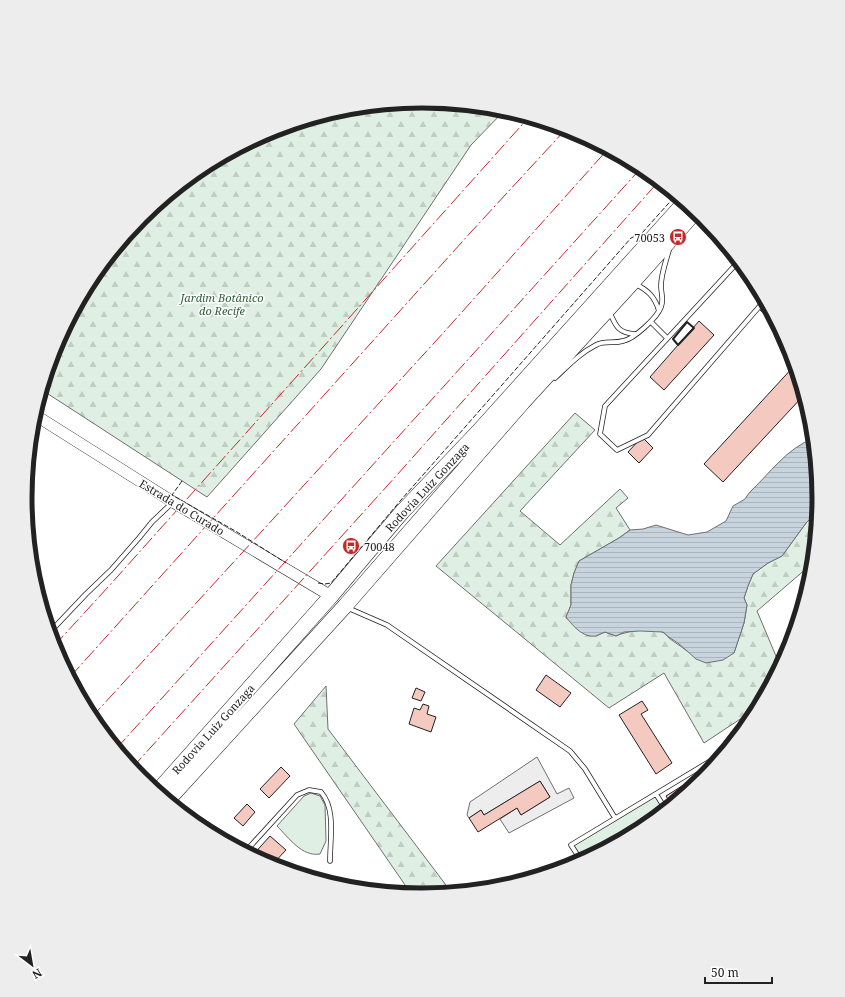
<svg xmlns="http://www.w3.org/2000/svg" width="845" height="997" viewBox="0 0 845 997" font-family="'Noto Serif',serif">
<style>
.grass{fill:#e0efe3;stroke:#6f6f6f}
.forest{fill:url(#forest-firs);stroke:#6f6f6f}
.parking{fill:#ededed;stroke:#6f6f6f}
.water{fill:url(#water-rules);stroke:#6f6f6f}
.building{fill:#f3c9c0;stroke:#222}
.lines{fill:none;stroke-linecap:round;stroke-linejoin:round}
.lane-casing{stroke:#222;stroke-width:5.5}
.secondary-casing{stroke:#222;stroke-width:12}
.highway-casing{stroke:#222;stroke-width:16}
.lane{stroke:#fff;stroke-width:4}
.secondary{stroke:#fff;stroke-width:11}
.highway{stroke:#fff;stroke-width:15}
.fence{stroke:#222;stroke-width:1;stroke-dasharray:5 2;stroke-linecap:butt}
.wall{stroke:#222;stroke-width:2}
.power{stroke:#c62828;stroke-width:1;stroke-dasharray:14 3 2 3;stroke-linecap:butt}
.labels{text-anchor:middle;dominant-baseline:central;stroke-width:3;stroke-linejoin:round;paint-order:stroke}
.poi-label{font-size:11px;fill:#222;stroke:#fff;text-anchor:end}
.park-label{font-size:11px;font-style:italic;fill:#2f5e38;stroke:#fff}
.street-label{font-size:11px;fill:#222;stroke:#fff}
.rim{fill:none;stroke:#222;stroke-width:5}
</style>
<defs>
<pattern id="forest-firs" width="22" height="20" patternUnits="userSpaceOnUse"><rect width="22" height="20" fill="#e0efe3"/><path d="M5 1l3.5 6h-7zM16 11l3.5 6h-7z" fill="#c0cdc2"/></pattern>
<pattern id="water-rules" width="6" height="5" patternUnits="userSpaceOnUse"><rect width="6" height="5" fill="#c7d3dd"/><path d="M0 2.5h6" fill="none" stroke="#abb5bd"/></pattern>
</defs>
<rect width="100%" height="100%" fill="#fff"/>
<!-- grass -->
<path class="grass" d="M311 793 320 796 325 805 326 841 320 854C302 857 289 838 277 826L304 796Z
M656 794 666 810 643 829 582 862 571 845Z"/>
<!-- forest -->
<path class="forest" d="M423 101 505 110 471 145 321 369 207 497 42 390 55 346 92 277 142 217 202 168 271 131 345 109Z
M575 413 595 430 520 511 560 545 620 489 628 498 616 508 630 530 619 538 579 561 574 573 571 585V605L566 618 596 636 605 632 616 636C626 631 652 627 662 632 665 633 667 636 669 638 675 643 681 646 687 651L734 653 744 623 747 605 744 598 748 586 753 574 768 563 782 556 806 523 819 510 814 562 757 611 781 668 760 706 704 743 664 673 609 708 436 566Z
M326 686 328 729 452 893 422 896 412 895 294 724Z"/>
<!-- parking -->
<path class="parking" d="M537 757 557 794 569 788 574 798 509 833 500 819 517 808 521 815 550 797 540 781 484 815 481 810 469 818 467 815 470 802Z"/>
<!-- water -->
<path class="water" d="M814 438 820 499 819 510 806 523 782 556 768 563 753 574 748 586 744 598 747 605 744 623 734 653 723 660 706 663 696 659 678 643 670 638 663 632 640 631 624 632 616 636 605 632C602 633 598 635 596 636 583 638 573 626 566 617L571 605V585L574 573 579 561 619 538 630 530 643 529 656 525 688 535 707 532 726 521 733 506 745 499 749 493C771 472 786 449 814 438Z"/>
<!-- building -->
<path class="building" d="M765 299 781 330 757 307Z
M699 321 714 335 664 390 650 377Z
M795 365 804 395 723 482 704 464Z
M642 437 653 448 639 463 628 452Z
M546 675 571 693 560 707 536 690Z
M416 688 425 692 421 701 412 698Z
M642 701 648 710 641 714 672 763 656 774 619 715Z
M423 704 429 706 427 714 436 717 431 732 409 724 414 708 420 710Z
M281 767 290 776 269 798 260 789Z
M709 769 710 772 703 780 672 806 666 796Z
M540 781 550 797 521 815 517 808 478 832 469 818 481 810 484 815Z
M247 804 255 812 243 826 234 818Z
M270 836 286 850 271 866 252 856Z"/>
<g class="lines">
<!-- lane casing -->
<g class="lane-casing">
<path id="lane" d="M739 261 605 406 600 434 617 450 648 435 765 300
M635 284C648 290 655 297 659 311
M610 313C616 327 619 333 635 334
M651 322 667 338
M555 378C568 366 580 353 596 345 605 340 613 344 623 341 634 339 657 318 661 307 664 300 661 293 661 286 661 274 666 261 669 250
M348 608 387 625 570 751 585 769 615 818
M50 632 86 594 111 570 139 538 152 522 172 503
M656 794 666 810
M245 852 297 795 309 790 321 792C336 809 330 839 330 861
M582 862 571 845 727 751"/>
</g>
<!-- secondary casing -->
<g class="secondary-casing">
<path id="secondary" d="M35 415 173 502 331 596"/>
</g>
<!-- highway casing -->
<g class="highway-casing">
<path id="highway" d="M157 792 331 596 362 559 402 512 478 432 685 202
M167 801 345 606 523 402 632 283 696 211"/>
</g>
<!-- lane -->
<use href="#lane" class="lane"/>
<!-- secondary -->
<use href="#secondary" class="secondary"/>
<!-- highway -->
<use href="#highway" class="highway"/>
<!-- fence -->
<path class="fence" d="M182 481 172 495 237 532 286 563
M318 583 325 584 331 583 401 500 631 238 642 233 676 195"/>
<!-- wall -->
<path class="wall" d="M687 322 694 328 678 345 673 339Z"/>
<!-- power -->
<path class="power" d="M54 646 109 586 529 117
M70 677 471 232 566 129
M91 718 445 331 608 149
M116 749 642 167
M132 768 397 475 659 181"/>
</g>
<!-- icons -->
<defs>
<g id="bus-disc" transform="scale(0.9)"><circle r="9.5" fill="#c62828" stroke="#fff"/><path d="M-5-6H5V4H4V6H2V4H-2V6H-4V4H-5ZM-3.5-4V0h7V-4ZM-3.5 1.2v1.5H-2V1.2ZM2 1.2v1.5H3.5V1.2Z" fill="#fff"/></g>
</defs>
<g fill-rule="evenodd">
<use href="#bus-disc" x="678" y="237"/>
<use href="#bus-disc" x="351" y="546"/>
</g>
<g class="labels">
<!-- poi labels -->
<g class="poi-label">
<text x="665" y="237">70053</text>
<text x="364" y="546" text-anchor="start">70048</text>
</g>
<!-- park labels -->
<g class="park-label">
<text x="222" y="297">Jardim Botânico<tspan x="222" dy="13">do Recife</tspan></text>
</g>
<!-- street labels -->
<g class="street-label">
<text transform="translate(427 487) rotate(-47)">Rodovia Luiz Gonzaga</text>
<text transform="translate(182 507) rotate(31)">Estrada do Curado</text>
<text transform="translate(213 729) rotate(-48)">Rodovia Luiz Gonzaga</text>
</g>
</g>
<!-- crop -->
<path d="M0 0H845V997H0ZM32 498a390 390 0 1 1 780 0a390 390 0 1 1-780 0Z" fill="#ededed" fill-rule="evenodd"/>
<path class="rim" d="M32 498a390 390 0 1 1 780 0a390 390 0 1 1-780 0Z"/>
<!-- north arrow -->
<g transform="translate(32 965) rotate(149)" stroke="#ffffff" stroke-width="3" paint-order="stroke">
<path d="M0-3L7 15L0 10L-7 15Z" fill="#222222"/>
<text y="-6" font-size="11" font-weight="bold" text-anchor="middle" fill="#222222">N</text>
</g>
<!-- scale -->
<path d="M705 977v6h67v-6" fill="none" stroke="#222222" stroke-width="2"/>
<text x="711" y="977" font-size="12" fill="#222222" stroke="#ffffff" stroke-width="3" paint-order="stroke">50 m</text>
</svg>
